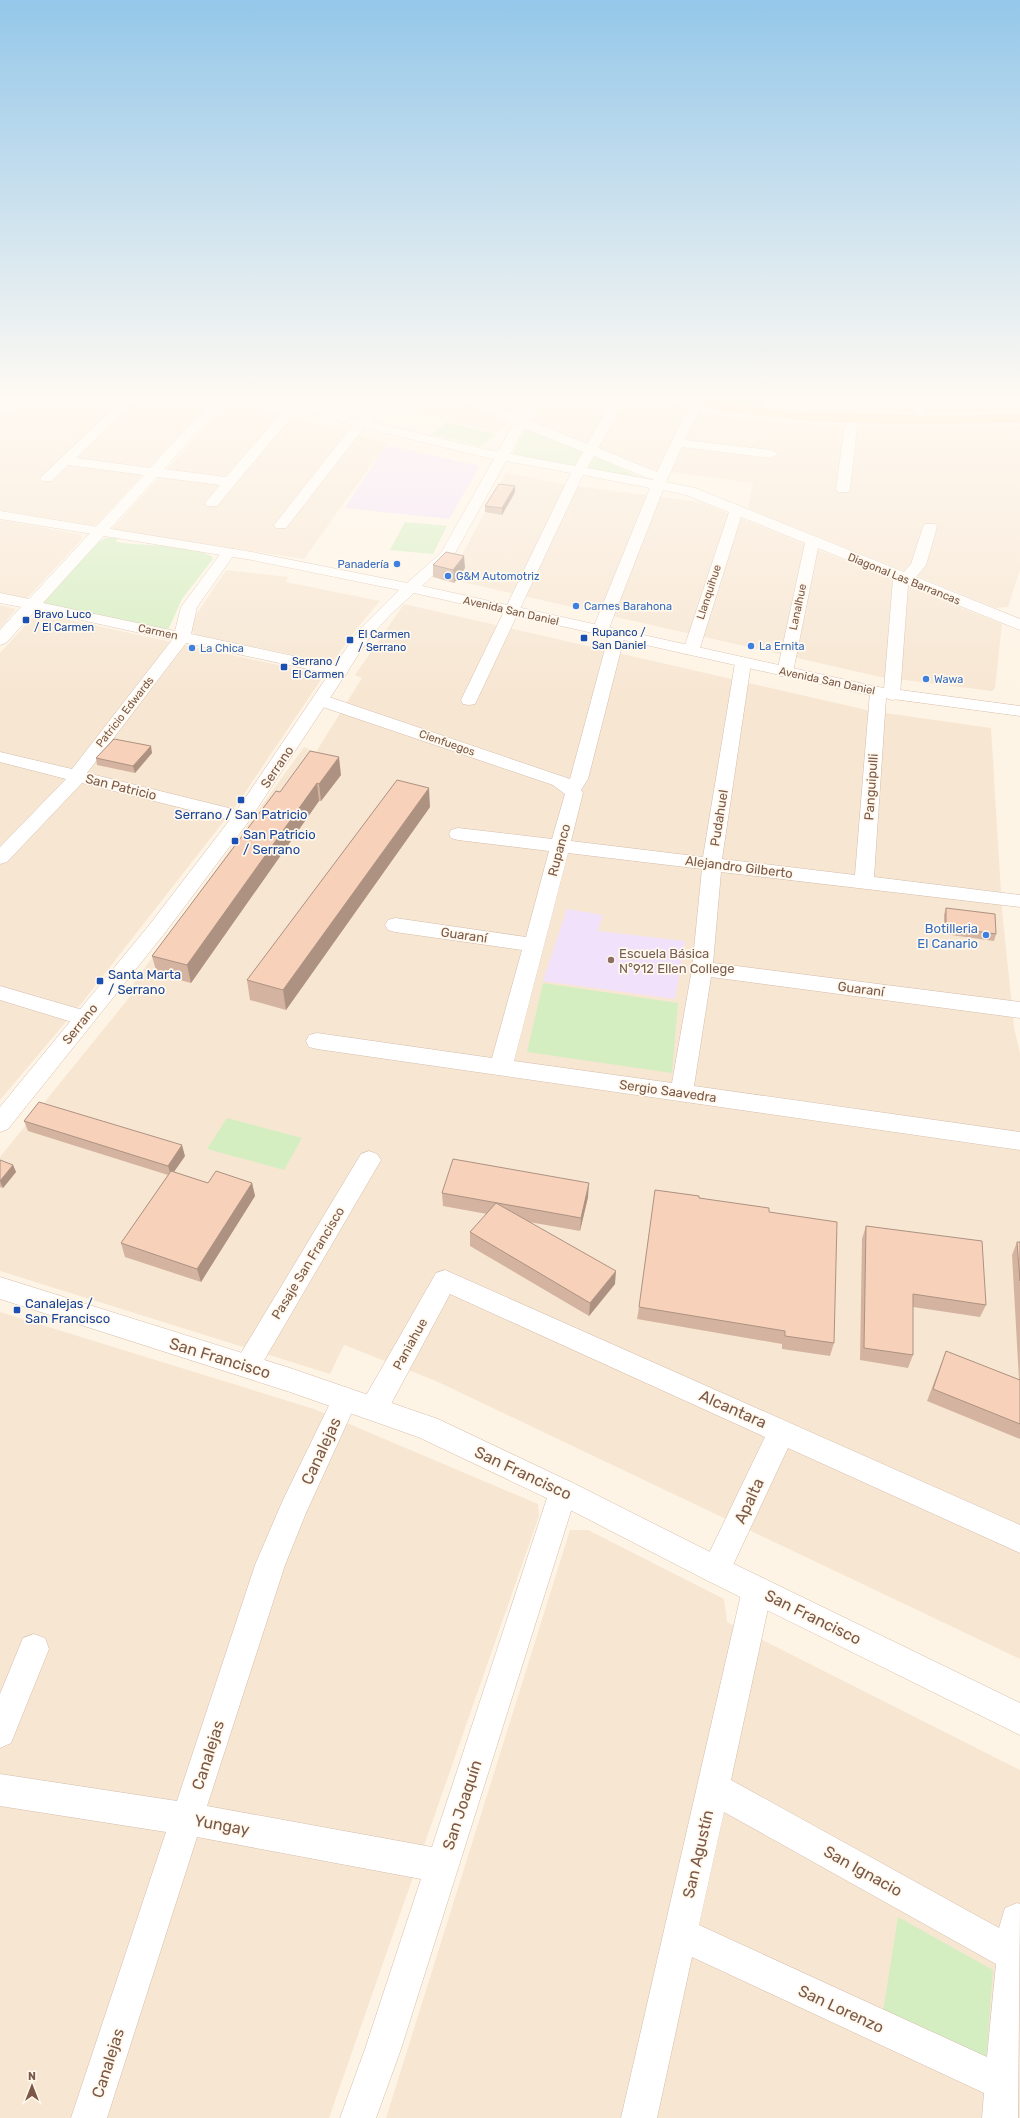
<svg xmlns="http://www.w3.org/2000/svg" width="1020" height="2118" viewBox="0 0 1020 2118" font-family="Rubik,sans-serif">
<style>
.residential{fill:#f7e6d2}
.education{fill:#f1e1fb}
.green{fill:#d5eec1}
.lines{fill:none;stroke-linecap:round;stroke-linejoin:round}
.street-casing{stroke:#d4bdac;stroke-width:1}
.secondary-casing{stroke:#d8bda9;stroke-width:1}
.primary-casing{stroke:#ddd4cf;stroke-width:1}
.street{fill:#fff;fill-rule:evenodd}
.secondary{fill:#fff;fill-rule:evenodd}
.primary{fill:#ffd89b;fill-rule:evenodd}
.wall{fill:#d4b4a0}
.shaded-wall{fill:#ad9282}
.building{fill:#f7d1ba;stroke:#ad9282}
.shop-dot{fill:#3f7fe0;stroke:#fff8ed;stroke-width:1.5}
.transit-dot{fill:#1a4fb4;stroke:#fff8ed;stroke-width:1.5}
.education-dot{fill:#8d6e63;stroke:#fff8ed;stroke-width:1.5}
.labels{text-anchor:middle;dominant-baseline:central;stroke-width:3.5;stroke-linejoin:round;paint-order:stroke}
.far-shop-label{font-size:11px;fill:#366cbe;stroke:#fff8ed;text-anchor:start}
.far-street-label{font-size:11px;fill:#7b5847;stroke:#fff8ed}
.far-transit-label{font-size:11px;fill:#164399;stroke:#fff8ed;text-anchor:start}
.street-label{font-size:13px;fill:#7b5847;stroke:#fff8ed}
.transit-label{font-size:13px;fill:#164399;stroke:#fff8ed;text-anchor:start}
.shop-label{font-size:13px;fill:#366cbe;stroke:#fff8ed;text-anchor:end}
.education-label{font-size:13px;fill:#785e54;stroke:#fff8ed;text-anchor:start}
.near-street-label{font-size:16px;fill:#7b5847;stroke:#fff8ed}
</style>
<rect width="100%" height="100%" fill="#fef4e5"/>
<!-- residential -->
<path class="residential" d="M54 400H212L96 525H91L0 510V417L17 409H41Z
M329 400H523L509 423 497 432 384 405 371 413Z
M544 400H655L746 419 845 427 861 425 939 427 1020 426V570L1008 607 996 608 748 508 753 483 650 469 532 422Z
M765 400H790L793 408 768 407Z
M807 400H1020V411L913 412 811 408Z
M229 401 387 443 304 559 115 530 113 528Z
M506 473 569 485 700 502 1002 624 995 688 992 691 881 677 449 579Z
M0 520 79 534 83 538 28 597 24 599 0 593Z
M226 570 288 577 286 582 380 601 357 628 332 663 197 635 190 631 192 621Z
M404 604 871 711 991 728 1002 909 1014 1027 1020 1053V1659L436 1381 344 1345 330 1374 0 1271V1157L137 988 133 984 304 747 316 752 362 678 355 675Z
M0 605 16 609 0 629Z
M42 614 324 675 238 803 81 1004 0 1100V653L34 616Z
M0 1312 314 1409 538 1504 539 1516 329 2118H0Z
M570 1530H588L724 1599 727 1622 1020 1770V2118H386Z"/>
<!-- education -->
<path class="education" d="M386 445 480 466 449 519 345 508Z
M567 909 603 915 598 931 685 941 675 999 543 981Z"/>
<!-- green -->
<path class="green" d="M709 400H762L765 407 731 405Z
M447 422 496 434 480 446 431 434Z
M525 428 583 451 574 467 513 454Z
M593 455 650 482 584 469Z
M405 522 447 526 433 554 390 550Z
M105 538H117L116 542C144 547 185 543 211 556L213 559 182 599 169 628 164 630 41 603 98 543Z
M543 983 678 1003 672 1073 527 1052Z
M227 1118 302 1138 284 1170 207 1149Z
M898 1917 993 1970 986 2062 882 2018Z"/>
<g class="lines">
<!-- street casing -->
<g class="street-casing">
<path id="street" d="M10 400H26L0 415V406Z
M122 400H136L76 458 150 468 213 400H226L164 469 226 477 287 406 275 403 273 400H309L306 404 358 418 384 400H399L369 421 484 449 575 466 583 452 463 403 461 400H479L587 444 612 400H625L598 448 657 472 691 402 692 400H702L703 402 685 440 771 450 778 454 771 458 682 447 666 482 695 488 904 572 911 564 923 527 925 524H935L937 527 926 565 916 577 1020 619V630L908 585 900 695 898 699 892 700 886 698 874 877 1020 895V907L721 872 713 963 1020 1002V1018L711 977 694 1086 1020 1132V1150L317 1049 309 1047 306 1041 309 1035 317 1033 492 1058 522 950 395 932 388 930 385 925 388 920 395 918 526 937 549 851 458 840 451 838 449 834 451 830 458 828 552 839 565 794 553 785 314 704 312 700 314 696 320 695 326 696 570 779 609 634 611 631H623L625 634 588 779 581 790 583 793 571 841 703 857 735 663 737 660H749L751 663 722 859 855 875 870 692 872 688 878 687 884 689 893 579 818 548 793 672 791 676H779L777 672 805 543 741 517 699 651 697 654H685L683 651 729 512 686 495 663 490 608 631 606 634H594L592 631 650 488 583 475 477 700 475 704 469 705 463 704 461 700 571 473 484 457 364 428 286 528H276L274 525 353 425 298 409 217 506H207L205 503 220 485 157 477 43 603 175 631 181 607 224 549H234L236 552 197 607 191 634 340 666 346 667 348 671 346 675 340 676 186 643 87 773 249 813 251 817 249 821 242 823 82 783 7 862 0 864V847L66 779 0 762V752L72 769 172 640 36 610 6 643 0 645V630L21 607 0 603V593L29 599 144 475 68 465 52 481H42L40 478ZM594 456 647 478 653 479V480L587 468ZM568 853 702 869 692 969 672 1083 514 1061Z
M791 400H803L810 416 809 419H799Z
M907 400H920L930 420 929 423H919Z
M852 413 858 417 850 489 848 492H838L836 489 846 417Z
M0 986 93 1013 96 1018 93 1023 85 1026 0 1000Z
M369 1151 377 1154 381 1160 256 1374 247 1378 238 1374 234 1366 238 1358 361 1154Z
M445 1270 1020 1525V1553L788 1448 726 1580 716 1584 706 1580 701 1570 765 1437 450 1294 384 1417 374 1420 364 1417 361 1408 364 1399 436 1273Z
M345 1387 354 1391 358 1399 306 1513 285 1565 207 1806 432 1847 549 1492 553 1483 563 1479 573 1483 577 1492 401 2049 376 2118H340L365 2049 421 1879 197 1837 107 2118H71L166 1832 0 1806V1774L177 1801 255 1565 283 1500 336 1391Z
M757 1576 767 1580 772 1590 731 1780 999 1928 1005 1908 1017 1903 1020 1904 1018 2118H982L984 2093 692 1957 657 2118H621L742 1590 747 1580ZM724 1812 996 1964 987 2057 699 1925Z
M34 1634 45 1638 49 1649 11 1743 0 1748V1694L23 1638Z"/>
</g>
<!-- secondary casing -->
<g class="secondary-casing">
<path id="secondary" d="M527 400H540L454 555 422 586 878 687 1020 706V716L878 697 414 593 391 614 370 637 249 821 164 934 8 1129 0 1132V1107L150 924 235 813 358 631 399 590 252 560 0 519V511L252 552 407 583 441 553Z
M0 1277 290 1368 438 1419 573 1483 726 1560 1020 1703V1735L706 1580 553 1501 418 1437 290 1392 0 1299Z"/>
</g>
<!-- primary casing -->
<g class="primary-casing">
<path id="primary" d="M681 400H708L784 411 945 416 1020 414V422C909 425 796 426 687 404Z"/>
</g>
<!-- street -->
<use href="#street" class="street"/>
<!-- secondary -->
<use href="#secondary" class="secondary"/>
<!-- primary -->
<use href="#primary" class="primary"/>
</g>
<!-- wall -->
<path class="wall" d="M515 492 502 515 485 512V506Z
M433 565 465 568 454 583 433 577Z
M152 753 135 773 97 765 96 758Z
M341 775 321 801H319L191 983 157 974 152 956 280 792Z
M430 807 286 1010 250 1000 247 980Z
M946 908 996 934 994 941 944 934V915Z
M24 1121 185 1156 174 1172 208 1183H252L255 1196 201 1282 125 1257 121 1243 168 1175 28 1131Z
M0 1160 13 1165 16 1172 3 1188 0 1187Z
M442 1193 588 1197 580 1231 529 1222 615 1284 589 1316 470 1246V1232L487 1214 443 1206Z
M699 1198 769 1212 834 1343 830 1356 782 1349V1344L637 1319 639 1307Z
M866 1226 986 1305 980 1317 913 1307V1355L908 1368 860 1360 862 1239Z
M1017 1242H1020V1439L927 1401 941 1364 946 1351 1019 1380 1012 1255Z"/>
<!-- shaded-wall -->
<path class="shaded-wall" d="M515 486V492L502 515V508Z
M464 556 465 568 454 583 453 570Z
M151 746 152 753 135 773 133 766Z
M339 757 341 775 321 801 319 784Z
M317 783 319 801 191 983 187 965Z
M429 788 430 807 286 1010 283 990Z
M182 1145 185 1156 171 1176 168 1166Z
M13 1165 16 1172 3 1188 0 1181Z
M252 1183 255 1196 201 1282 197 1269Z
M589 1183 588 1197 580 1231 581 1218Z
M616 1271 615 1284 589 1316 590 1303Z"/>
<!-- building -->
<path class="building" d="M499 484 515 486 502 508 485 506Z
M446 552 464 556 453 570 433 565Z
M114 739 151 746 133 766 96 758Z
M310 751 339 757 319 784 317 783 187 965 152 956 276 791 280 792Z
M397 780 429 788 283 990 247 980Z
M946 908 995 914 996 934 946 927Z
M39 1102 182 1145 168 1166 24 1121Z
M453 1159 589 1183 581 1218 442 1193Z
M0 1160 13 1165 0 1181Z
M171 1171 208 1183 216 1171 252 1183 197 1269 121 1243Z
M655 1190 699 1196V1198L769 1208V1212L837 1222 834 1343 785 1336V1331L639 1307Z
M496 1203 616 1271 590 1303 470 1232Z
M866 1226 982 1241 986 1305 913 1294V1355L864 1348Z
M1017 1242H1020V1281Z
M946 1351 1020 1380V1424L933 1389Z"/>
<!-- sky -->
<linearGradient id="sky" x2="0" y2="1"><stop stop-color="#94c7e9"/><stop offset="0.57" stop-color="#fffaf3"/><stop offset="1" stop-color="#fffaf3" stop-opacity="0"/></linearGradient>
<rect width="1020" height="697" fill="url(#sky)"/>
<!-- markers -->
<g class="shop-dot">
<circle cx="397" cy="564" r="4"/>
<circle cx="448" cy="576" r="4"/>
<circle cx="576" cy="606" r="4"/>
<circle cx="751" cy="646" r="4"/>
<circle cx="192" cy="648" r="4"/>
<circle cx="926" cy="679" r="4"/>
<circle cx="986" cy="935" r="4"/>
</g>
<g class="transit-dot">
<rect x="22" y="616" width="8" height="8" rx="2"/>
<rect x="580" y="634" width="8" height="8" rx="2"/>
<rect x="346" y="636" width="8" height="8" rx="2"/>
<rect x="280" y="663" width="8" height="8" rx="2"/>
<rect x="237" y="796" width="8" height="8" rx="2"/>
<rect x="231" y="837" width="8" height="8" rx="2"/>
<rect x="96" y="977" width="8" height="8" rx="2"/>
<rect x="13" y="1306" width="8" height="8" rx="2"/>
</g>
<circle class="education-dot" cx="611" cy="960" r="4"/>
<g class="labels">
<!-- far-shop labels -->
<g class="far-shop-label">
<text x="389" y="564" text-anchor="end">Panadería</text>
<text x="456" y="576">G&amp;M Automotriz</text>
<text x="584" y="606">Carnes Barahona</text>
<text x="759" y="646">La Ernita</text>
<text x="200" y="648">La Chica</text>
<text x="934" y="679">Wawa</text>
</g>
<!-- far-street labels -->
<g class="far-street-label">
<text transform="translate(904 579) rotate(22)">Diagonal Las Barrancas</text>
<text transform="translate(709 592) rotate(-72)">Llanquihue</text>
<text transform="translate(798 607) rotate(-78)">Lanalhue</text>
<text transform="translate(511 611) rotate(13)">Avenida San Daniel</text>
<text transform="translate(158 632) rotate(12)">Carmen</text>
<text transform="translate(827 681) rotate(12)">Avenida San Daniel</text>
<text transform="translate(125 712) rotate(-52)">Patricio Edwards</text>
<text transform="translate(447 743) rotate(19)">Cienfuegos</text>
</g>
<!-- far-transit labels -->
<g class="far-transit-label">
<text x="34" y="614">Bravo Luco<tspan x="34" dy="13">/ El Carmen</tspan></text>
<text x="592" y="632">Rupanco /<tspan x="592" dy="13">San Daniel</tspan></text>
<text x="358" y="634">El Carmen<tspan x="358" dy="13">/ Serrano</tspan></text>
<text x="292" y="661">Serrano /<tspan x="292" dy="13">El Carmen</tspan></text>
</g>
<!-- street labels -->
<g class="street-label">
<text transform="translate(277 767) rotate(-56)">Serrano</text>
<text transform="translate(121 787) rotate(14)">San Patricio</text>
<text transform="translate(871 787) rotate(-86)">Panguipulli</text>
<text transform="translate(719 818) rotate(-81)">Pudahuel</text>
<text transform="translate(559 850) rotate(-75)">Rupanco</text>
<text transform="translate(739 867) rotate(7)">Alejandro Gilberto</text>
<text transform="translate(464 935) rotate(8)">Guaraní</text>
<text transform="translate(861 989) rotate(7)">Guaraní</text>
<text transform="translate(80 1024) rotate(-51)">Serrano</text>
<text transform="translate(668 1091) rotate(8)">Sergio Saavedra</text>
<text transform="translate(308 1263) rotate(-59)">Pasaje San Francisco</text>
<text transform="translate(410 1344) rotate(-61)">Paniahue</text>
</g>
<!-- transit labels -->
<g class="transit-label">
<text x="241" y="814" text-anchor="middle">Serrano / San Patricio</text>
<text x="243" y="834">San Patricio<tspan x="243" dy="15">/ Serrano</tspan></text>
<text x="108" y="974">Santa Marta<tspan x="108" dy="15">/ Serrano</tspan></text>
<text x="25" y="1303">Canalejas /<tspan x="25" dy="15">San Francisco</tspan></text>
</g>
<!-- shop labels -->
<g class="shop-label">
<text x="978" y="928">Botilleria<tspan x="978" dy="15">El Canario</tspan></text>
</g>
<!-- education labels -->
<g class="education-label">
<text x="619" y="953">Escuela Básica<tspan x="619" dy="15">N°912 Ellen College</tspan></text>
</g>
<!-- near-street labels -->
<g class="near-street-label">
<text transform="translate(220 1358) rotate(17)">San Francisco</text>
<text transform="translate(733 1409) rotate(24)">Alcantara</text>
<text transform="translate(321 1451) rotate(-65)">Canalejas</text>
<text transform="translate(523 1473) rotate(25)">San Francisco</text>
<text transform="translate(749 1501) rotate(-65)">Apalta</text>
<text transform="translate(813 1617) rotate(26)">San Francisco</text>
<text transform="translate(208 1755) rotate(-72)">Canalejas</text>
<text transform="translate(462 1805) rotate(-72)">San Joaquín</text>
<text transform="translate(222 1825) rotate(10)">Yungay</text>
<text transform="translate(698 1854) rotate(-77)">San Agustín</text>
<text transform="translate(863 1871) rotate(29)">San Ignacio</text>
<text transform="translate(841 2009) rotate(25)">San Lorenzo</text>
<text transform="translate(108 2063) rotate(-72)">Canalejas</text>
</g>
</g>
<!-- north arrow -->
<g transform="translate(32 2086)" stroke="#fff8ed" stroke-width="3" paint-order="stroke">
<path d="M0-3L7 15L0 10L-7 15Z" fill="#7b5847"/>
<text y="-6" font-size="11" font-weight="bold" text-anchor="middle" fill="#7b5847">N</text>
</g>
</svg>
